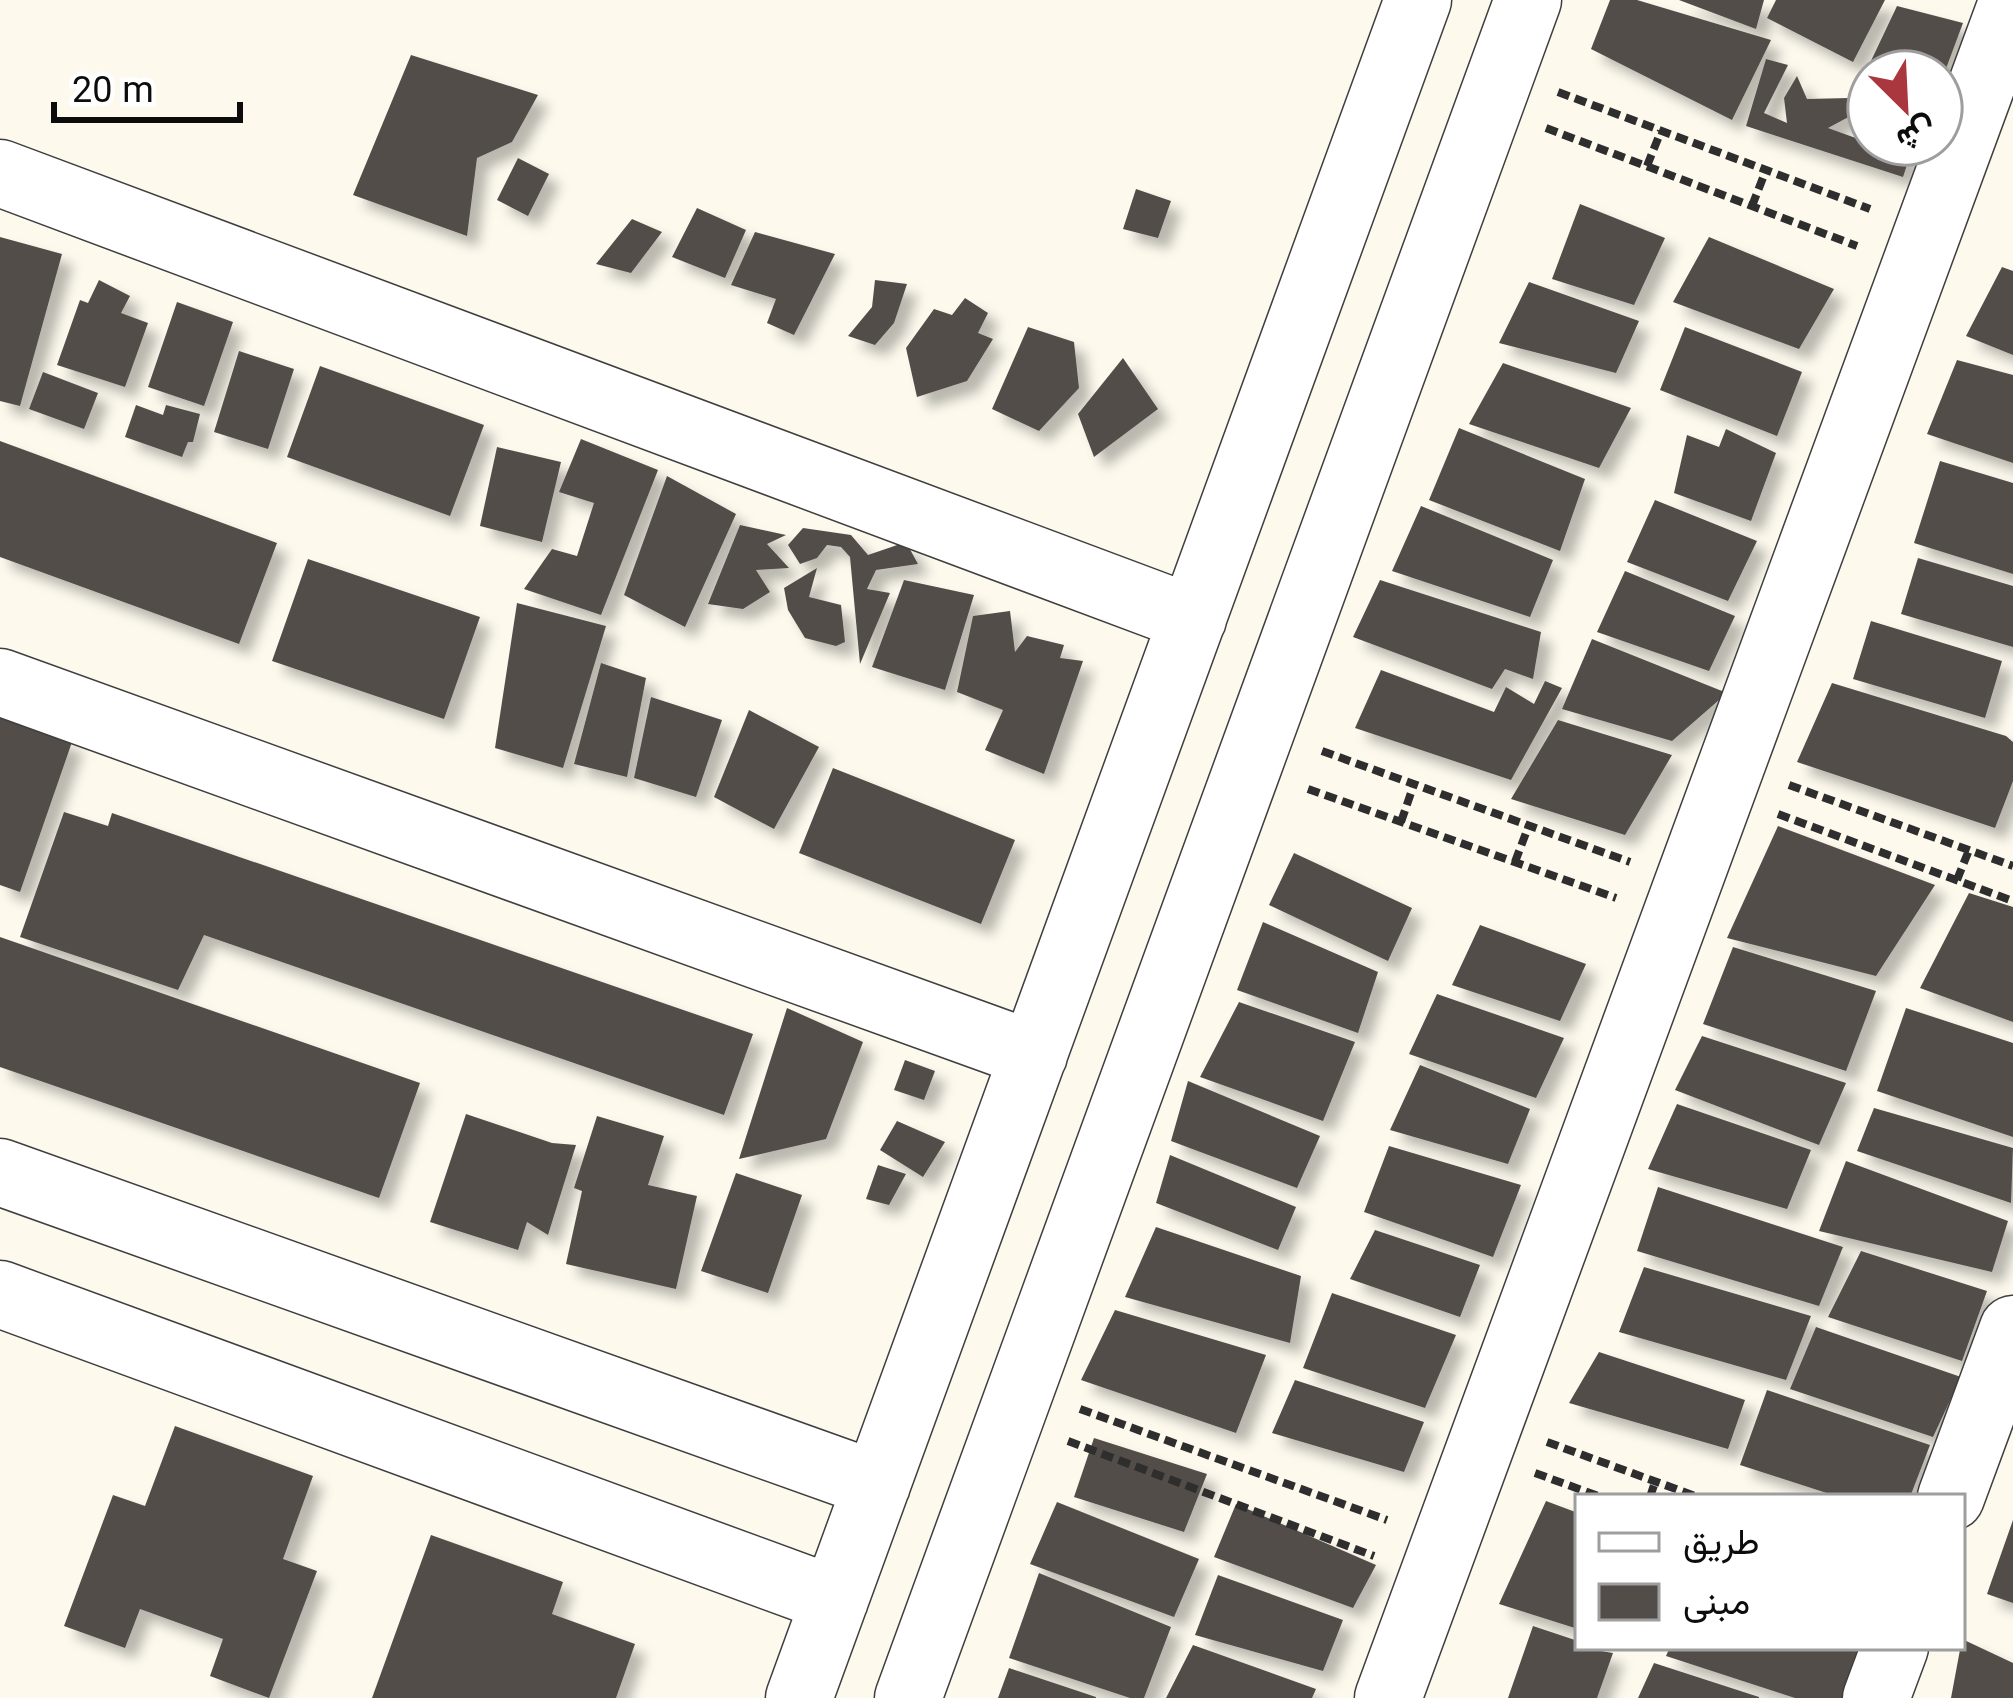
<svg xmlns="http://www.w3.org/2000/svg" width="2013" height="1698" viewBox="0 0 2013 1698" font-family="Georgia,Vazirmatn,serif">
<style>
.building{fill:#534d4a;filter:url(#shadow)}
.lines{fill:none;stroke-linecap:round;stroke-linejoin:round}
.minor-casing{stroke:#3f3f3f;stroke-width:69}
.path{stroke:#2e2e2e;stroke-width:8;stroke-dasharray:12 6;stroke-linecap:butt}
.minor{stroke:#fff;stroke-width:66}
</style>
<defs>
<filter id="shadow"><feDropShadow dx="11" dy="11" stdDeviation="6" flood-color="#0004"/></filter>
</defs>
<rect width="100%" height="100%" fill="#fdf9ed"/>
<!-- building -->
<path class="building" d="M1610 0H1637L1771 40 1732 120 1591 49Z
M1679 0H1764L1756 29Z
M1776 0H1885L1853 62 1767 18Z
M1897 6 1963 23 1941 82V72H1885L1869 65Z
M411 55 538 95 512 142 477 158 467 236 353 195Z
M1766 59 1788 65 1764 113 1787 123 1784 98 1797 76 1807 99 1849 98 1856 113 1828 128 1864 141 1869 132V144H1914L1903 177 1746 126Z
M518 158 549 174 528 216 497 200Z
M1136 189 1171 201 1158 238 1123 229Z
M1580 204 1665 238 1634 305 1552 279Z
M697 208 746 230 725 278 672 257Z
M632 219 662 232 631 273 596 264Z
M755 232 835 254 794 335 767 323 776 299 731 285Z
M0 237 62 254 20 406 0 401Z
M1709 237 1834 289 1799 349 1673 302Z
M2002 267 2013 271V355L1966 336Z
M99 280 130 296 121 313 148 323 125 387 57 365 80 300 88 303Z
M875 280 907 284 894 323 875 345 848 336 872 307Z
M1529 282 1639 321 1616 373 1499 343Z
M965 298 988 313 978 333 993 339 967 381 917 397 906 348 934 309 952 315Z
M177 302 233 322 204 406 148 387Z
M1028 327 1074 342 1079 388 1039 431 992 409Z
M1685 327 1802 372 1777 436 1660 390Z
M239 351 294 369 268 449 214 432Z
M1123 358 1158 409 1094 457 1078 414Z
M1957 360 2013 375V463L1927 434Z
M1503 363 1631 408 1599 468 1469 424Z
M320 366 484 425 450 516 287 457Z
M43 372 98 393 84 429 29 409Z
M136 405 163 415 166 405 200 414 193 442H188L182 457 125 437Z
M1459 428 1585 479 1560 551 1429 500Z
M1726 429 1776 453 1751 521 1674 493 1687 435 1719 447Z
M581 439 658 470 601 615 524 589 552 549 577 556 594 503 559 492Z
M0 441 277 543 239 644 0 557Z
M497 447 561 462 542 542 480 526Z
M1940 461 2013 483V574L1914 543Z
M667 476 736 514 685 627 624 595Z
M1655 500 1757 541 1728 601 1627 562Z
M1421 506 1553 560 1530 617 1392 571Z
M740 525 786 535 767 544 789 568 756 570 770 592 743 609 708 604Z
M803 528 851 535 868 555 906 542 918 564 876 570 867 589 890 593 860 664 850 557 841 547 827 545 817 558 800 564 788 545Z
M1918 558 2013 586V647L1901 614Z
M308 559 480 617 444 719 272 661Z
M817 568 809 597 841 605 845 642 836 646 805 638 788 610 784 588Z
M1625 571 1735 616 1709 671 1597 632Z
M904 580 974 595 945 690 872 667Z
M1380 580 1541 632 1533 679 1505 669 1492 689 1353 637Z
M517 603 606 626 563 768 495 748Z
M1010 611 1015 652 1027 636 1064 645 1060 658 1083 661 1044 774 985 750 1003 710 957 692 973 616Z
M1871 621 2002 661 1985 718 1853 679Z
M1592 639 1727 693 1672 741 1562 709Z
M601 663 646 678 627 777 574 764Z
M1381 670 1494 712 1506 687 1534 704 1545 681 1562 688 1511 780 1355 728Z
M1832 683 2006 736 2013 742V781L1995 828 1797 762Z
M651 697 722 720 696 797 634 778Z
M749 710 819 747 774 829 714 797Z
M0 718 72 742 20 892 0 885Z
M1558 720 1672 755 1625 835 1511 799Z
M833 768 1015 840 981 924 799 853Z
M64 812 108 826 112 813 753 1034 724 1115 204 935 178 990 20 937Z
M1778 826 1935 885 1876 976 1727 938Z
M1294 853 1412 908 1388 961 1269 905Z
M1969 893 2013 907V1022L1920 988Z
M1263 922 1378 972 1358 1033 1237 990Z
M1480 925 1586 964 1560 1021 1452 985Z
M0 937 420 1083 379 1198 0 1067Z
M1733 947 1876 991 1846 1071 1703 1024Z
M1437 994 1564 1038 1536 1098 1409 1054Z
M1239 1002 1355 1042 1323 1121 1200 1077Z
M787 1008 863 1042 826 1139 739 1159Z
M1906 1008 2013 1043V1137L1877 1091Z
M1702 1036 1846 1083 1819 1145 1675 1090Z
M905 1060 935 1071 924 1100 894 1090Z
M1420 1065 1530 1109 1508 1164 1390 1130Z
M1188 1081 1320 1136 1297 1188 1171 1141Z
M1677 1104 1811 1150 1787 1209 1648 1169Z
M1874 1108 2013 1148 2011 1203 1857 1151Z
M466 1114 552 1143 576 1145 548 1235 527 1222 518 1250 430 1222Z
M597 1116 664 1136 648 1185 697 1196 676 1289 566 1264 582 1191 574 1188Z
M897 1121 945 1142 923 1177 880 1150Z
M1389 1146 1521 1185 1493 1257 1364 1212Z
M1170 1155 1296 1207 1278 1250 1156 1203Z
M1846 1161 2008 1221 1992 1272 1819 1231Z
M878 1165 906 1174 889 1205 866 1199Z
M736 1173 802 1195 768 1293 701 1271Z
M1658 1187 1843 1247 1819 1306 1637 1251Z
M1156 1227 1301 1276 1290 1343 1125 1297Z
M1375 1230 1480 1265 1460 1317 1350 1279Z
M1861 1251 1987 1291 1962 1361 1828 1317Z
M1644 1267 1811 1316 1786 1380 1619 1332Z
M1332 1293 1456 1335 1425 1408 1303 1368Z
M1115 1310 1266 1355 1236 1433 1081 1380Z
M1816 1327 1961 1377 1933 1437 1790 1389Z
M1599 1352 1745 1400 1728 1449 1569 1403Z
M1295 1380 1424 1422 1404 1472 1272 1433Z
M1767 1390 1930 1445 1910 1497H1839L1740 1465Z
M175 1426 313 1476 283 1559 317 1571 269 1698 210 1676 223 1639 140 1609 125 1648 64 1626 113 1495 145 1506Z
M1094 1438 1207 1474 1184 1532 1074 1497Z
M1546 1501 1578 1513V1629L1499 1604Z
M1057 1502 1199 1559 1174 1617 1030 1564Z
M1236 1504 1376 1565 1353 1608 1214 1557Z
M2013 1520V1603L1987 1594Z
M431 1535 563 1582 552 1614 635 1644 616 1698H372Z
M1039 1573 1171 1627 1144 1698H1130L1009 1658Z
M1218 1575 1343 1620 1323 1671 1195 1635Z
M1533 1626 1578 1641V1647L1613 1653 1597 1698H1508Z
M1962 1639 2013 1663V1698H1951Z
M1193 1645 1316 1689 1312 1698H1166Z
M1670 1647H1853L1863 1650 1844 1698H1795L1666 1656Z
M1654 1663 1759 1697V1698H1638Z
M1009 1668 1096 1697V1698H998Z"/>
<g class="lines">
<!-- minor casing -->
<g class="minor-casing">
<path id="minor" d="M0 173 1193 619
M0 682 1034 1055
M0 1172 877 1485
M0 1294 835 1600
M1951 1497 2013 1329
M799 1698 1418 0
M908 1698 1528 0
M1388 1698 2013 0
M1876 1698 1895 1647"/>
</g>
<!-- path -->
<path class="path" d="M1558 92 1870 209
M1546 128 1857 246
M1647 166 1661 131
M1752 206 1766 170
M1322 751 1630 862
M1789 785 2013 866
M1308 789 1616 898
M1778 814 2013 901
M1401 822 1414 784
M1515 862 1529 825
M1957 880 1969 850
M1080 1409 1387 1520
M1068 1441 1374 1556
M1547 1442 1698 1497
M1535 1473 1601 1497
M1650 1497 1655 1482"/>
<!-- minor -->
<use href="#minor" class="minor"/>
</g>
<!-- legend -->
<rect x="1575" y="1494" width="390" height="156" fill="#ffffff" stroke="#9e9e9e" stroke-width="3"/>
<rect x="1599" y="1533" width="60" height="18" fill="#ffffff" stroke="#9e9e9e" stroke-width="3"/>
<text x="1683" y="1554" font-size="36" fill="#0c0c0c">طريق</text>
<rect x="1599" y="1584" width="60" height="36" fill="#534d4a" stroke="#9e9e9e" stroke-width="3"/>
<text x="1683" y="1614" font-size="36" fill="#0c0c0c">مبنى</text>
<!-- north arrow -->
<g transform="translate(1905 108) rotate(156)"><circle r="57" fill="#ffffff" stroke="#9e9e9e" stroke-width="3"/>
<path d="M0-9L21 45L0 30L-21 45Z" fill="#aa363e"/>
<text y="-18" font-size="33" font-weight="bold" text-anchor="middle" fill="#0c0c0c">ش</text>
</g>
<!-- scale -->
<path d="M54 102v18h186v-18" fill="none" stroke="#0c0c0c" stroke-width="6"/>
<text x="72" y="102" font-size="36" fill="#0c0c0c" stroke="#ffffff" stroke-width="9" paint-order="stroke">20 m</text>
</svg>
